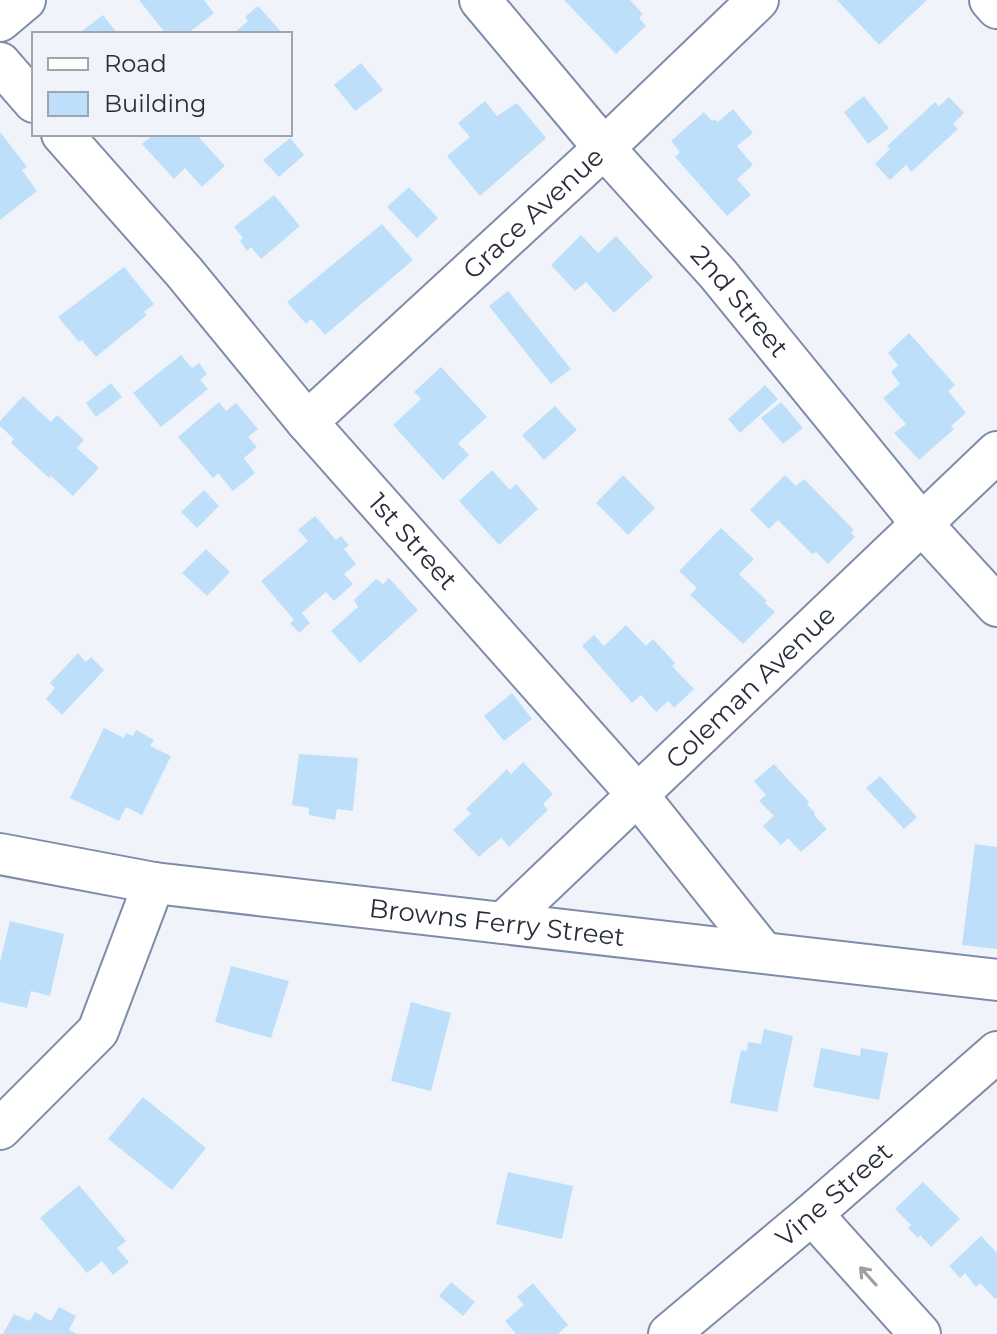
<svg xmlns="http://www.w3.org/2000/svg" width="997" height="1334" viewBox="0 0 997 1334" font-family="Montserrat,sans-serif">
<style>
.building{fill:#bddffa}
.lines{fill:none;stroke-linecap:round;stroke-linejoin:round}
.minor-casing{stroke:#7e8caa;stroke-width:44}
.minor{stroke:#fff;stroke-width:40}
.oneway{stroke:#9ea0a6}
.labels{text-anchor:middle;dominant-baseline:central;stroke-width:8;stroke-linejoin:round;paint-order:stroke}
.street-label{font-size:26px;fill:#272d3a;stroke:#f0f4fa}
</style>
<rect width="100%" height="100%" fill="#f0f4fa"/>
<!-- building -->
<path class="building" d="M139 0H204L214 13 187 34H166Z
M564 0H630L643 14 639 18 646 26 616 54Z
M837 0H927L879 45Z
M258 6 283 34H233L248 21 245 17Z
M103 15 118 34H78Z
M361 63 383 90 355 111 334 85Z
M864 96 889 128 868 144 844 112Z
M949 97 964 113 953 124 958 129 911 172 906 165 890 180 875 164 890 149 887 146 935 102 939 106Z
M485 101 497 116 517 103 546 138 480 196 447 156 470 137 458 123Z
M733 109 753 133 737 146 753 165 737 179 751 195 727 216 675 157 680 152 671 141 704 112 712 121 715 119 718 122Z
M0 132 27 167 22 170 37 191 0 220Z
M154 134H196L225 166 202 187 185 168 174 179 142 144Z
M290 138 304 155 279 177 263 160Z
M409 187 438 218 417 238 387 207Z
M274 195 300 226 261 259 251 247 247 251 240 241 243 238 234 227Z
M382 224 413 260 325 335 311 319 306 324 287 302Z
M581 235 598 253 616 236 653 277 614 313 586 282 575 291 551 265Z
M124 267 154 304 144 312 147 315 96 357 82 340 79 342 58 317Z
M508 291 571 369 551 384 489 306Z
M909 333 955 385 948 391 966 413 951 426 954 429 919 460 894 433 906 424 883 398 900 384 891 372 898 365 888 353Z
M181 355 192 368 199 363 207 374 200 380 208 389 161 427 133 393Z
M441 367 487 417 458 443 469 455 443 480 393 425 421 399 414 392Z
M111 383 122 397 96 417 86 403Z
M765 385 778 399 740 433 728 419Z
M23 396 51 422 57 415 84 440 77 448 99 468 73 496 51 476 49 478 11 443 14 439 0 426V421Z
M219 402 226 411 236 403 258 429 248 437 257 447 244 458 255 473 233 491 218 473 213 478 178 437Z
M781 402 803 428 783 444 761 418Z
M555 406 577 430 544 460 522 435Z
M492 470 510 490 516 484 538 509 499 545 459 501Z
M623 475 655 508 628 535 596 503Z
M785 475 796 486 804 479 854 530 851 533 855 537 828 564 816 552 812 554 778 520 769 529 750 510Z
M204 490 219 506 197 528 181 512Z
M315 516 336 540 341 536 349 545 344 549 356 564 344 574 353 584 334 601 326 592 302 613 310 623 299 633 290 623 294 620 261 581 308 541 298 530Z
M721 528 754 559 739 574 767 601 765 603 775 612 743 644 690 595 697 588 679 571Z
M206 549 230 572 207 596 182 573Z
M389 578 418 610 360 663 331 631 358 607 354 600 376 579 383 584Z
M626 625 646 646 653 639 675 663 672 666 694 689 674 708 668 701 656 712 641 695 632 703 582 646 594 635 604 646Z
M78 653 86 662 91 657 104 670 62 715 46 699 55 688 50 683Z
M512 693 532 719 504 741 484 716Z
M104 728 124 738 126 733 133 736 136 730 154 740 150 746 171 756 142 815 126 807 119 821 70 798Z
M299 754 358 758 353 811 337 809 335 820 309 815V808L292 805Z
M523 762 553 794 543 804 548 810 509 847 501 838 479 857 453 830 471 814 466 809 507 769 511 774Z
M774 764 809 802 807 804 815 813 814 815 827 829 801 852 788 838 781 845 763 826 774 816 759 801 766 795 754 781Z
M880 776 917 817 904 829 866 788Z
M975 844 997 847V949L962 945Z
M10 921 64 934 50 996 31 991 27 1008 0 1002V962Z
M231 966 289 981 271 1038 215 1022Z
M411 1002 451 1013 431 1091 391 1081Z
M764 1029 793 1036 777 1112 730 1103 741 1050 747 1051 748 1042 761 1044Z
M821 1048 860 1056 861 1048 888 1053 879 1100 813 1087Z
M143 1097 206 1148 172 1190 108 1139Z
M508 1172 573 1186 562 1239 496 1224Z
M923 1182 960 1219 931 1247 920 1235 918 1238 908 1228 911 1225 895 1209Z
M79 1185 126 1241 117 1248 129 1262 113 1275 102 1261 87 1273 40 1218Z
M981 1236 997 1253V1297L995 1299 980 1283 976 1287 965 1273 960 1278 949 1266Z
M451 1282 475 1302 463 1316 439 1296Z
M533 1283 568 1325 558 1334H516L505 1321 524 1305 517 1297Z
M59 1307 76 1316 69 1330 77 1334H3L14 1314 30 1321 35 1312 51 1321Z"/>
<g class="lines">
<!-- minor casing -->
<g class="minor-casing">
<g id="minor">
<path id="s1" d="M480 0 604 148 718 274 921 523 997 606"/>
<path d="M990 0 997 8"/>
<path d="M0 21 25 0"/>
<path d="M0 63 34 102"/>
<path id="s2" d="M62 134 184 272 307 422 636 793 762 951"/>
<path id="s3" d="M307 422 604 148 758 0"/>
<path id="s4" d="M0 854 154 883 997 980"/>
<path id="s5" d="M503 923 997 452"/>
<path d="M0 1129 98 1031 154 883"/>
<path d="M812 1214 920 1334"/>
<path id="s6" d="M669 1334 812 1214 997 1052"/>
</g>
</g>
<!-- minor -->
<use href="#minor" class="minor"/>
</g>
<!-- one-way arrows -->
<defs><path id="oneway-shaft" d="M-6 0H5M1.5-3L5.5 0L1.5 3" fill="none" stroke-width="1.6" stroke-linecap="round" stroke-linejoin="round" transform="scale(2)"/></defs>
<use class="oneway" href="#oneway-shaft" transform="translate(868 1276) rotate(-132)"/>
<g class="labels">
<!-- street labels -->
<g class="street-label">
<text stroke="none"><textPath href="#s3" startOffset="308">Grace Avenue</textPath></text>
<text stroke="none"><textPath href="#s1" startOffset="398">2nd Street</textPath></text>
<text stroke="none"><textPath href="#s2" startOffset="538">1st Street</textPath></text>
<text stroke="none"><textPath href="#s5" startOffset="342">Coleman Avenue</textPath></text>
<text stroke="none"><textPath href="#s4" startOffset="502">Browns Ferry Street</textPath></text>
<text stroke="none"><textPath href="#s6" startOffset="216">Vine Street</textPath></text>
</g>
</g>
<!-- legend -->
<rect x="32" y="32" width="260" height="104" fill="#f0f4fa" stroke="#a0a4ad" stroke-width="2"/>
<rect x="48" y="58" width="40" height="12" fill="#ffffff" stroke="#a0a4ad" stroke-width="2"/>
<text x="104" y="72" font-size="24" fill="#272d3a">Road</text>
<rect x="48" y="92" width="40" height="24" fill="#bddffa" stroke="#a0a4ad" stroke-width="2"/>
<text x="104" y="112" font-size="24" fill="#272d3a">Building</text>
</svg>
